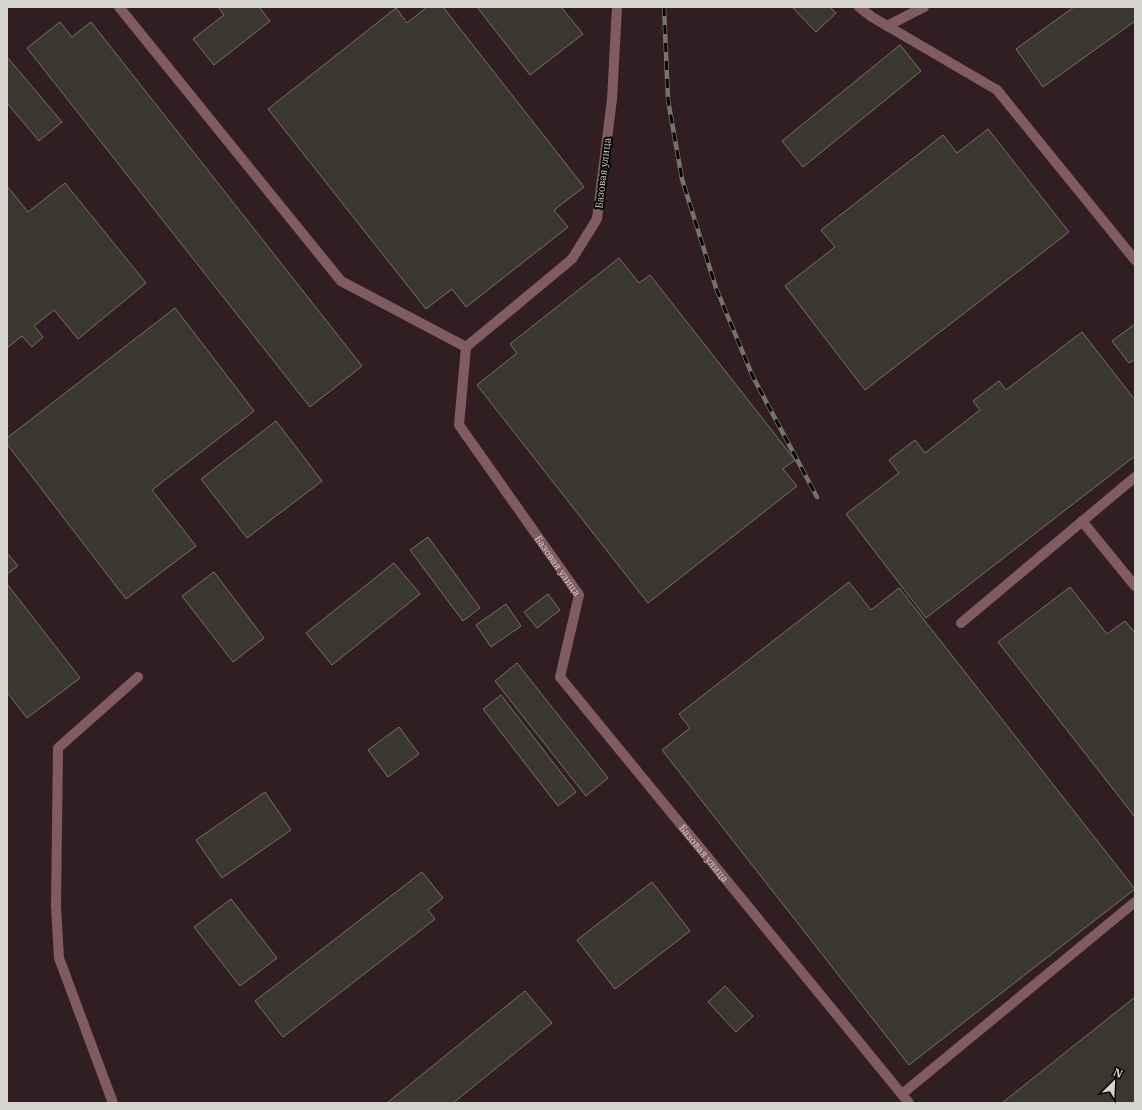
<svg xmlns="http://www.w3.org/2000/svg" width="1142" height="1110" viewBox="0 0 1142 1110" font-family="'IBM Plex Serif',serif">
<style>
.industrial{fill:#311e22}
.building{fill:#3a372f;stroke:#77736a}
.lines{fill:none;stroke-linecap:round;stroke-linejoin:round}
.minor{stroke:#805b61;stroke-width:10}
.rail-casing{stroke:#75736c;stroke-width:4.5}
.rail{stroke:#080705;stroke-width:3;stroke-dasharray:9;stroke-linecap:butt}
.labels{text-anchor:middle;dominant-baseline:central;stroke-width:4;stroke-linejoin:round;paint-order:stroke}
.street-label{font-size:10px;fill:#d7d5d0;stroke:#080705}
</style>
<rect width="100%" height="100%" fill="#201d15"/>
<!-- industrial -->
<path class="industrial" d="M7 7H1135V1103H7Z"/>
<!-- building -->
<path class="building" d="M218 7H259L270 21 214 65 193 39 224 15Z
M427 7H443L584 187 554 210 568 227 466 307 452 289 426 309 268 109 396 8 407 23Z
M477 7H561L583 34 530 75Z
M792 7H830L836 13 816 32Z
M1074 7H1135V21L1043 87 1016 49Z
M60 22 72 37 91 22 362 366 310 407 27 48Z
M900 45 921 71 803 167 782 141Z
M7 57 62 122 39 141 7 103Z
M988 129 1069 232 865 390 785 286 835 247 821 230 943 135 957 153Z
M65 183 146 283 78 339 54 310 34 326 43 337 32 347 22 336 7 348V186L28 212Z
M619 258 639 283 650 275 795 460 783 469 797 486 648 603 477 385 517 353 510 344Z
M175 308 254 411 152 490 196 546 126 599 7 444V438Z
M1135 324V359L1129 363 1112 341Z
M1082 332 1135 400V456L926 618 846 514 899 473 889 460 915 440 925 453 980 410 973 401 999 381 1006 390Z
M276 421 322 481 247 538 201 479Z
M428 537 480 608 463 621 410 550Z
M7 553 18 566 7 574Z
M394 563 420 594 332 665 306 633Z
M214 572 264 638 233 662 182 596Z
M849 582 871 610 899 588 1135 889 909 1065 662 750 690 728 679 714Z
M7 584 80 678 27 718 7 692Z
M1070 587 1107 634 1125 621 1135 633V817L998 642Z
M548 594 560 610 537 628 524 612Z
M506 604 521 626 491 647 476 625Z
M517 663 608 778 586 796 495 681Z
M501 695 576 792 558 806 483 709Z
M399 727 419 754 388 777 368 750Z
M265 792 291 830 222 878 196 840Z
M422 872 443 898 428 910 435 919 283 1037 255 1001Z
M652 882 690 931 615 989 577 940Z
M231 899 277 958 240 986 194 927Z
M725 986 753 1016 736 1032 708 1002Z
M525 991 552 1023 453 1103H387Z
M1135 997V1103H1002Z"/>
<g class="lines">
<!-- minor -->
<g class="minor">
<path d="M119 7 341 281 466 347"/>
<path id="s1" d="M617 7 612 99 597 219 572 259 466 347 459 425 579 595 560 677 909 1103"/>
<path d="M859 7 872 17 997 90 1135 260"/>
<path d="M887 26 924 7"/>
<path d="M1082 521 1135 586"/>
<path d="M961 623 1135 477"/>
<path d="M902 1094 1135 902"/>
<path d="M113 1103 59 958 56 906 58 748 138 677"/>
</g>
<!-- rail casing -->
<g class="rail-casing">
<path id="rail" d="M664 7 668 100 682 179 716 288 753 377 817 497"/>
</g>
<!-- rail -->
<use href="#rail" class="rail"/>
</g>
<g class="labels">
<!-- street labels -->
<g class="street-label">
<text transform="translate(603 173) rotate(-83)">Базовая улица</text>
<text stroke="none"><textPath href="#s1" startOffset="648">Базовая улица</textPath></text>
<text stroke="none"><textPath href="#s1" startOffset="996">Базовая улица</textPath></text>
</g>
</g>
<!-- border -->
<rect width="1142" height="1110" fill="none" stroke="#d7d5d0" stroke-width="16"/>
<!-- north arrow -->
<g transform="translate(1114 1082) rotate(24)" stroke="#080705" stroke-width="3" paint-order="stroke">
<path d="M0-3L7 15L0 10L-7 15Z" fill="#d7d5d0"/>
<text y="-6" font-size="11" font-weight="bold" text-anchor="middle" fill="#d7d5d0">N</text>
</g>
</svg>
